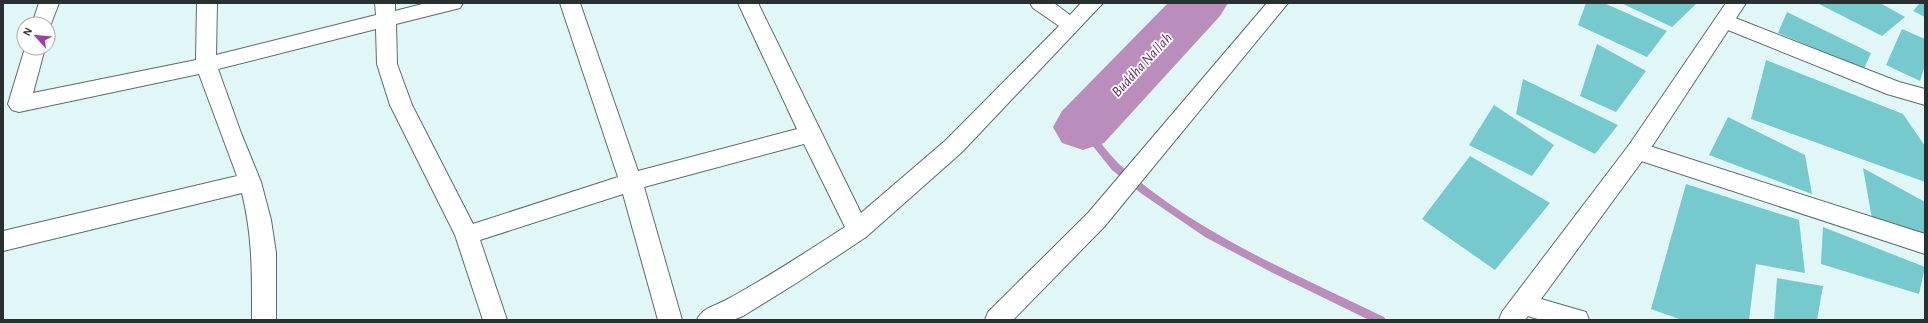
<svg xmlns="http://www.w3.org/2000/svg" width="1928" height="323" viewBox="0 0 1928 323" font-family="'Alegreya Sans',sans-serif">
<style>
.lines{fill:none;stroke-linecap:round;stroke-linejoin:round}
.stream{fill:#b98ebc;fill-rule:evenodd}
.river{fill:#b98ebc;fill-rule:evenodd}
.building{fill:#76cacd}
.minor-casing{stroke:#5a6d6d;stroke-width:2}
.tertiary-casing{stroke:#5a6d6d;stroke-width:2}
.minor{fill:#fff;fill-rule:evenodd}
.tertiary{fill:#fff;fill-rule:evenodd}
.labels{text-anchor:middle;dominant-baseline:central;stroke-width:3.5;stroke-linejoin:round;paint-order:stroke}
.water-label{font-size:15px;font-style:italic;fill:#622d67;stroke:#fff}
</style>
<rect width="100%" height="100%" fill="#e1f7f7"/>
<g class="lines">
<!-- stream -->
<path class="stream" d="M1083 123 1086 124C1097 138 1107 152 1119 164 1195 233 1293 273 1384 317L1386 320H1369L1273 273 1205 237 1142 194 1112 170 1080 130 1078 127 1080 124Z"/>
<!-- river -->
<path class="river" d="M1168 3H1228L1220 16 1104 143 1083 150 1062 143 1053 127 1062 111Z"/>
</g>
<!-- building -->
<path class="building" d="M1586 3H1604L1667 31 1647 57 1578 25Z
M1621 3H1695L1696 4 1672 27Z
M1817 3H1880L1905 17 1882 36Z
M1920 3H1925V17L1913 11Z
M1787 12 1871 53 1864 69 1778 33Z
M1902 29 1925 39V65L1920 81 1886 65Z
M1597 44 1646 71 1616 112 1580 96Z
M1766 60 1903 114 1925 146V182L1751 119Z
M1523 79 1618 125 1595 154 1516 114Z
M1494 105 1554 145 1532 176 1469 145Z
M1728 117 1805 155 1812 194 1709 155Z
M1470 156 1550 203 1495 270 1422 219Z
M1863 168 1925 202V236L1872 219Z
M1686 184 1799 220 1805 273 1756 264 1749 320H1682L1651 309Z
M1823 227 1925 267 1919 294 1821 264Z
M1777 278 1823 286 1817 320H1774Z"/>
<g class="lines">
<!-- minor casing -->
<g class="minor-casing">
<path id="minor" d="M39 3H59L49 29 48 24H32Z
M197 3H217L216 55 376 15 375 3H395V11L426 3H463L460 8 396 24 397 64 412 105 473 224 618 177 560 3H580L638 171 797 129 738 3H758L861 213 946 140 1059 26 1033 8 1030 3H1054L1070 15 1081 3H1103L962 152 866 237 798 282 743 316 733 320H697C702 308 715 306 726 300 767 278 806 252 845 227L804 144 644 187 682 320H658L623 194 480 240 507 320H483L455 235 390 105 377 64 376 29 218 69 241 133 261 182 271 220 276 253V320H252C252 275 253 238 242 193L3 251V231L237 176 199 74 19 112 12 110 8 104 25 48H45L33 93 196 60Z
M1267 3H1288L1104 227 1013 320H985L988 312 1088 213Z
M1725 14 1899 82 1925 89V105L1887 94 1718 26 1715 21 1718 16Z
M1637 142 1925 234V254L1629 157 1626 151 1629 145Z"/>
</g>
<!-- tertiary casing -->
<g class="tertiary-casing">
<path id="tertiary" d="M1726 3H1746L1645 157 1541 299 1586 312 1589 320H1541L1528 316 1525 320H1499L1502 312 1629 145Z"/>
</g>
<!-- minor -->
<use href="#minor" class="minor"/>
<!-- tertiary -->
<use href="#tertiary" class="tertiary"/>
</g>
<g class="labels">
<!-- water labels -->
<g class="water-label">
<text transform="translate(1142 65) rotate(-47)">Buddha Nallah</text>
</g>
</g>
<!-- border -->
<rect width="1928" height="323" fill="none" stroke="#283031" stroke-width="8"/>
<!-- north arrow -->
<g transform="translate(36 36) rotate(297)"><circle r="19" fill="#ffffff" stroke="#a9acad"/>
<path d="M0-3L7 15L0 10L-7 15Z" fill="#9f3fa7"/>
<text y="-6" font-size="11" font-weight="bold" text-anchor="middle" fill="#283031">N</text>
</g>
</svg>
